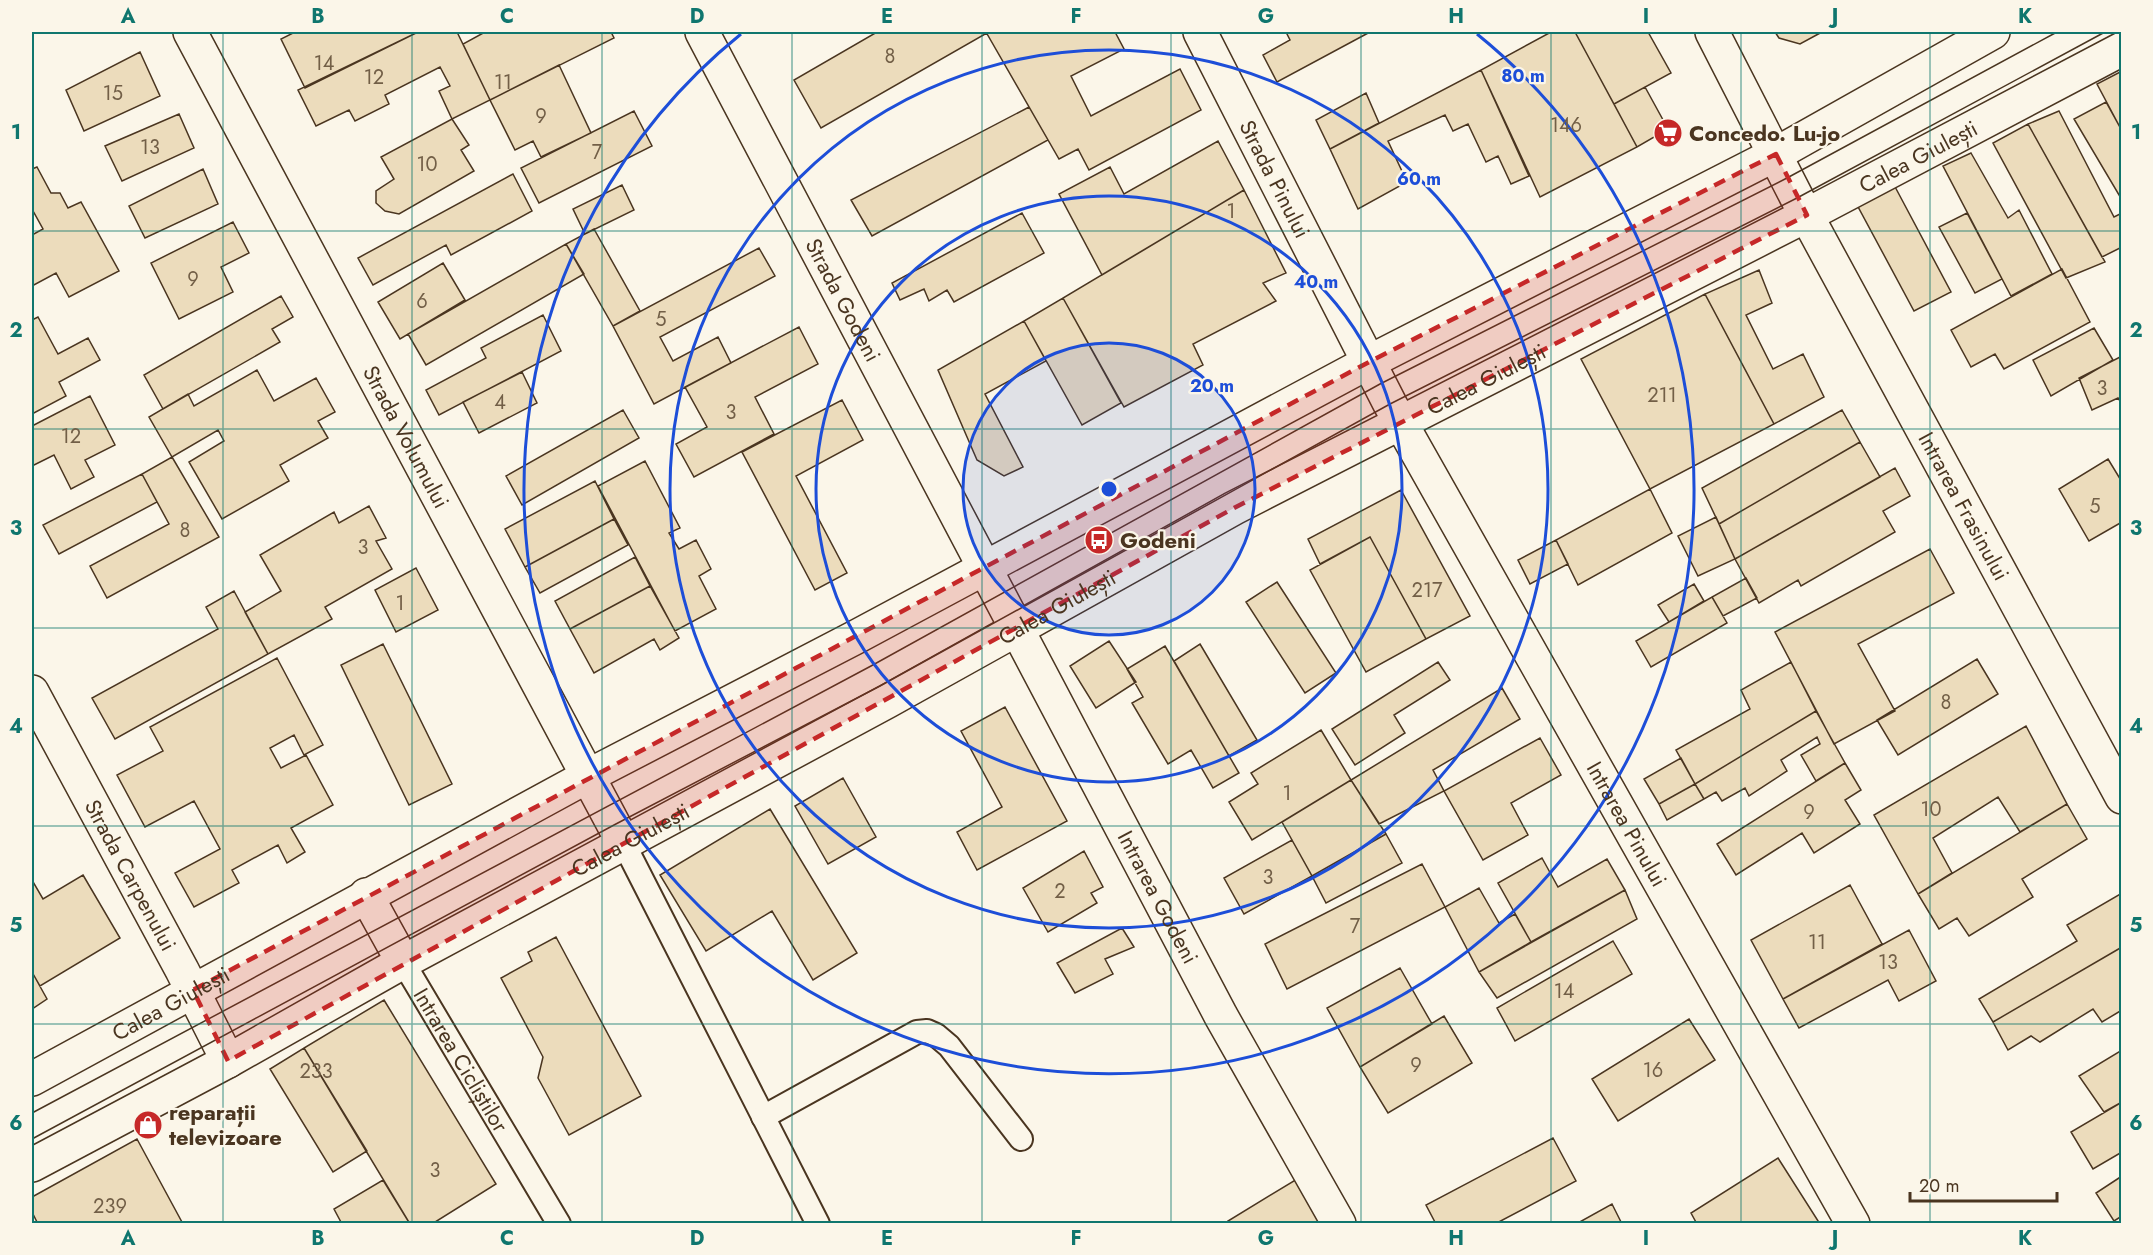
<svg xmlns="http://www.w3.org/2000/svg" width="2153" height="1255" viewBox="0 0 2153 1255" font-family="Jost,sans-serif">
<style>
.building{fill:#ecdcbc;stroke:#4a3520;stroke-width:1.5}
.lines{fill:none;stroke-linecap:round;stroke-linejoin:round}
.lane-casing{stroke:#4a3520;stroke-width:26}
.street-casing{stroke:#4a3520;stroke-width:36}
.secondary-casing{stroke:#4a3520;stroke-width:36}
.lane{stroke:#fbf6e9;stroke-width:22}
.street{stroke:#fbf6e9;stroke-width:33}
.secondary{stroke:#fbf6e9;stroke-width:33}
.tram{stroke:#4a3520;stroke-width:1.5}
.marked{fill:#c62828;fill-opacity:0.2;stroke:#c62828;stroke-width:4.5;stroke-dasharray:12 8;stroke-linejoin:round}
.grid{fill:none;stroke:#0f766e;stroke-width:1.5;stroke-opacity:0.55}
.ring{fill:none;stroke:#1d4ed8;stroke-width:3}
.labels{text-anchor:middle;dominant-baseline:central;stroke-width:4.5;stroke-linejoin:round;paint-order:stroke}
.number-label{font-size:20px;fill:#725f47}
.poi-label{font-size:22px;font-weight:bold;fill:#4a3520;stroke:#fbf6e9;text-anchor:start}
.street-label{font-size:22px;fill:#4a3520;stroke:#fbf6e9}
.centre{fill:#1d4ed8;stroke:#fbf6e9;stroke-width:3}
.ring-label{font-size:18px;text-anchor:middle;font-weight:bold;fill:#1d4ed8;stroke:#fbf6e9;stroke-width:4.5;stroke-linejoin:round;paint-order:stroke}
.neatline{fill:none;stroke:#0f766e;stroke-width:2}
.grid-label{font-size:20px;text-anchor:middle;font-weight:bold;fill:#0f766e}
</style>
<rect width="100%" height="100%" fill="#fbf6e9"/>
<!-- building -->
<path class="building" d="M295 32H418L305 88 281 39Z
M418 32H457L490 100 452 119 439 91 450 86 440 67 385 95 389 104 355 121 349 110 316 126 298 90Z
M485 32H611L614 38 490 100 463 44Z
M877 32 987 33 821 128 794 80Z
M986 32H1115L1124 49 1071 76 1091 116 1180 69 1201 110 1089 170 1078 149 1059 159Z
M1286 32H1370L1277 82 1263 55 1290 40Z
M1551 32H1575L1637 147 1540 197 1481 70Z
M1575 32H1648L1671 73 1614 104Z
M1775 32H1822L1800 44 1779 38Z
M140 52 160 96 84 131 66 90Z
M559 65 591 133 541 157 533 141 515 150 490 100Z
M1481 70 1529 176 1511 184 1498 156 1486 162 1468 124 1453 131 1445 115 1388 141 1407 182 1358 209 1330 149Z
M2122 71V131L2097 84Z
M1645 87 1668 129 1637 147 1614 104Z
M1366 93 1379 123 1330 149 1316 120Z
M2106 102 2122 131V200L2074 119Z
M1029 107 1048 140 872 236 851 200Z
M634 111 652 146 539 203 521 168Z
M2059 111 2114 217 2122 213V247L2102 257 2028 124Z
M179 114 194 148 122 181 105 146Z
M452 119 469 145 461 150 474 171 399 214 385 211 376 203V191L394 179 381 157Z
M2028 124 2105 262 2066 278 1993 143Z
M1218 141 1244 190 1102 275 1059 194 1110 167 1124 194Z
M1971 153 2008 218 2019 210 2052 274 2011 296 1943 166Z
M37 167 51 193H60L68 208 81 202 119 271 69 297 56 273 32 286V235L43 229 32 209V169Z
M203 169 218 204 145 238 129 206Z
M513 174 532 211 451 255 446 245 373 285 358 258Z
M1893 183 1951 292 1914 311 1856 203Z
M622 185 634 210 585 234 573 209Z
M1244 190 1286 273 1263 283 1276 301 1193 344 1203 365 1124 407 1063 298Z
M1022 213 1044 253 954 302 947 290 929 301 924 289 900 300 892 283Z
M1967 213 2002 279 1975 293 1939 227Z
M233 222 249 253 221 267 233 292 179 319 151 263Z
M594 229 640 311 613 326 566 244Z
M566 244 584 274 426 365 408 334Z
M759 248 775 276 660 337 673 361 718 337 731 363 654 404 613 326Z
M443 263 465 300 400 339 378 302Z
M2062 269 2090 322 2004 369 1995 354 1971 367 1951 330Z
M1759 270 1772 303 1746 315 1773 369 1803 354 1824 397 1774 424 1705 294Z
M1705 294 1774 424 1650 489 1581 359Z
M281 296 293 317 272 329 280 342 163 409 144 375Z
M1063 298 1121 403 1082 425 1024 321Z
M543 315 561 351 439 415 426 390 486 358 481 348Z
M38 317 58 354 88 338 100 360 59 382 66 396 32 414V320Z
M1024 321 1046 361 985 394 1023 467 1004 476 977 460 938 370Z
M799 327 818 364 755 397 774 434 694 477 676 444 707 427 685 387Z
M2094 328 2113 360 2051 396 2033 360Z
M2122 356V404L2118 398 2092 410 2079 378Z
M257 370 274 401 316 378 335 412 318 421 328 438 280 465 289 481 222 519 189 462 224 441 218 430 172 457 149 417 188 394 194 406Z
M522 372 537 403 479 433 463 402Z
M90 396 115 445 85 460 94 477 71 489 54 455 32 466V426Z
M842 400 863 440 796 476 847 573 815 590 742 452Z
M623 410 639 438 522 505 506 476Z
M1842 410 1860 442 1719 524 1702 488Z
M1860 442 1880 477 1735 559 1719 524Z
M172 457 219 537 107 598 90 566 169 524 142 474Z
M2108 459 2122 482V522L2089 541 2059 489Z
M645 461 680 528 669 533 679 549 696 540 711 569 699 576 716 609 675 631 598 486Z
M1895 468 1910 496 1883 511 1895 532 1801 586 1798 580 1759 603 1735 559Z
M142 474 157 502 59 554 43 525Z
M595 481 614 519 525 567 505 529Z
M1650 489 1672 533 1578 585 1556 540Z
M1401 490 1470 616 1426 639 1370 537 1320 564 1308 539Z
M369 506 386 538 376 541 392 569 325 607 332 619 268 654 245 612 281 591 260 555 334 512 339 523Z
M1716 517 1735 559 1698 576 1678 536Z
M614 519 628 545 540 593 525 567Z
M1370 537 1426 639 1366 672 1310 570Z
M1556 540 1568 564 1530 584 1518 560Z
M1930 549 1954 593 1858 644 1895 711 1834 744 1775 632Z
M635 557 650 586 570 629 555 601Z
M416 568 438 610 396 632 375 590Z
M1746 578 1757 598 1723 616 1712 597Z
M1277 582 1336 673 1305 693 1246 602Z
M1694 584 1704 601 1669 622 1658 605Z
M650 586 679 638 660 650 654 639 594 673 570 629Z
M234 591 268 654 115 739 92 698 218 629 206 607Z
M1712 597 1727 623 1651 667 1636 641Z
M1109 641 1136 682 1096 708 1070 666Z
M383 644 452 784 409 805 341 665Z
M1200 644 1257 740 1229 756 1174 661Z
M1165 646 1239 773 1213 788 1191 750 1168 764 1132 703 1143 697 1127 669Z
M277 658 323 745 304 755 294 735 270 748 281 768 306 755 333 805 291 828 305 852 287 863 278 845 232 870 239 883 194 907 175 873 220 849 194 801 145 827 117 775 163 751 150 727Z
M1977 659 1998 694 1898 755 1877 720Z
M1438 662 1450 680 1394 715 1405 733 1355 765 1332 729Z
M1791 662 1816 711 1695 784 1676 750 1750 709 1741 690Z
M1502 688 1520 719 1433 770 1444 791 1379 824 1351 780Z
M1005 707 1067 821 977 870 957 832 1002 807 961 731Z
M1816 711 1845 763 1816 781 1801 755 1820 744 1817 737 1781 760 1787 771 1749 796 1745 788 1722 801 1716 792 1704 799 1695 784Z
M2026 726 2067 804 2020 832 1998 797 1933 838 1952 873 1918 894 1874 815Z
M1321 730 1351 780 1252 840 1229 802 1258 784 1251 773Z
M1540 738 1561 775 1511 803 1528 835 1483 860 1444 791Z
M1681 758 1695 784 1659 804 1644 779Z
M1845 763 1861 790 1845 800 1860 824 1814 853 1802 833 1736 875 1717 844Z
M843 778 876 837 828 864 795 806Z
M1351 780 1386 834 1312 876 1282 822Z
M1695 784 1704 799 1667 820 1659 804Z
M2067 804 2087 839 2022 879 2033 897 1969 936 1957 918 1939 929 1918 894Z
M770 809 857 953 813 980 772 911 706 951 660 875Z
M1386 834 1402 863 1326 903 1312 876Z
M1292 840 1312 876 1244 914 1224 878Z
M1084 851 1103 887 1091 893 1097 903 1048 932 1023 888Z
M1542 858 1558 887 1607 859 1625 890 1531 942 1498 883Z
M1422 864 1445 907 1287 989 1265 944Z
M83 875 120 938 40 986 32 972V880L43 899Z
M1850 885 1882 944 1783 999 1751 940Z
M1479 888 1499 923 1515 914 1531 942 1479 972 1445 907Z
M1625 890 1637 919 1497 998 1479 972Z
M2122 893V947L1993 1022 1979 999 2077 941 2067 925Z
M1122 928 1134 947 1105 959 1113 974 1075 993 1057 963Z
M1909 930 1936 981 1899 1001 1888 980 1799 1028 1783 999Z
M556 937 641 1096 569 1135 538 1078 543 1057 501 978 532 961 528 952Z
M1613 941 1632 974 1515 1041 1497 1008Z
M2122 947V1010L2102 1022 2093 1009 2040 1042 2031 1036 2008 1050 1993 1022Z
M1400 968 1432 1024 1360 1067 1327 1008Z
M32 972 47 999 32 1009Z
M384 1000 496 1184 432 1224H410L304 1048Z
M1444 1016 1472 1063 1388 1113 1360 1067Z
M1689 1019 1715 1060 1618 1121 1592 1079Z
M304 1048 367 1151 333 1172 270 1069Z
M2122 1050V1102L2104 1112 2079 1076Z
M2122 1102V1152L2093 1169 2071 1132Z
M1553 1138 1576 1181 1495 1224H1436L1426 1205Z
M137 1139 183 1224H38L32 1212V1197Z
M1778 1158 1820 1224H1697L1691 1213Z
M1302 1176 1326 1217 1315 1224H1230L1228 1221Z
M2122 1176V1216L2114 1221 2096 1193Z
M383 1180 410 1224H342L334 1209Z
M1612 1204 1622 1224H1576Z"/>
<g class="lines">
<!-- lane casing -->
<g class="lane-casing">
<g id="lane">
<path d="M623 842 818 1224"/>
<path id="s1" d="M403 962 559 1224"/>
<path d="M763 1117 917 1032 927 1031 936 1035 949 1046 1021 1139"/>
</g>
</g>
<!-- street casing -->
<g class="street-casing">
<g id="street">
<path id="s2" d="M190 32 623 842"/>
<path id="s3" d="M702 32 1221 1016 1339 1224"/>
<path id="s4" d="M1200 32 1390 404 1853 1224"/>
<path id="s5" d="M1712 32 1797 198 2122 797"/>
<path id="s6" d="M32 692 182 970 228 1061"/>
<path d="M366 895 403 962"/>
</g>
</g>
<!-- secondary casing -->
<g class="secondary-casing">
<g id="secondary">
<path id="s7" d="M32 1079 588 776 856 637 1369 362 1776 154 1993 32"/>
<path id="s8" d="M32 1165 228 1061 403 962 888 701 1234 508 1807 215 2122 49"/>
</g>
</g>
<!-- lane -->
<use href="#lane" class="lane"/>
<!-- street -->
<use href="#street" class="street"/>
<!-- secondary -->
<use href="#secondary" class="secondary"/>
<!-- tram -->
<path class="tram" d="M32 1113 871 666 1380 384 1787 178 2057 32
M32 1139 614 825 880 686 1390 404 1797 198 2105 32"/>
</g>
<!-- marked area -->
<path class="marked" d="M1776 154 1807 215 1234 508 228 1061 193 990 1369 362Z"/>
<!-- grid -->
<path class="grid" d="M223 32V1224M412 32V1224M602 32V1224M792 32V1224M982 32V1224M1171 32V1224M1361 32V1224M1551 32V1224M1741 32V1224M1930 32V1224M32 231H2122M32 429H2122M32 628H2122M32 826H2122M32 1024H2122"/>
<!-- distance rings -->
<circle cx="1109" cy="489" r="146" fill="#1d4ed8" fill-opacity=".12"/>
<g class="ring">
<circle cx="1109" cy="489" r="146"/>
<circle cx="1109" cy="489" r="293"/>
<circle cx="1109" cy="489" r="439"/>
<path d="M1477 34A585 585 0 1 1 741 34"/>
</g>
<!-- icons -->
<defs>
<g id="supermarket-disc" transform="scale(1.5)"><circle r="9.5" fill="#c62828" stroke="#fbf6e9"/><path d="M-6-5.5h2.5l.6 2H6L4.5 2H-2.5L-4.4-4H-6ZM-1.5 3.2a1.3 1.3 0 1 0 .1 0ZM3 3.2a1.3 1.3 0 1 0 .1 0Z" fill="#fff"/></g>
<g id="bus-disc" transform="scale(1.5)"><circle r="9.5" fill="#c62828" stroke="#fbf6e9"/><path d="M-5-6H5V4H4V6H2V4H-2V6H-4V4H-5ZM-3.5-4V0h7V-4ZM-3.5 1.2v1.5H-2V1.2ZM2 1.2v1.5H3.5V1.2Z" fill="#fff"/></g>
<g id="shop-disc" transform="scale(1.5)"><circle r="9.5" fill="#c62828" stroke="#fbf6e9"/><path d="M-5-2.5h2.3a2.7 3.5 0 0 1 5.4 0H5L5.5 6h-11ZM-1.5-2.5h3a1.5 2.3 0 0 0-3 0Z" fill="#fff"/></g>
</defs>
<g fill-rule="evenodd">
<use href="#supermarket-disc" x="1668" y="133"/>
<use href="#bus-disc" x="1099" y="540"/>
<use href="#shop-disc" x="148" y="1125"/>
</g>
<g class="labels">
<!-- number labels -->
<g class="number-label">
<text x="890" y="56">8</text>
<text x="324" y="63">14</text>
<text x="374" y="77">12</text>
<text x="503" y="82">11</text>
<text x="113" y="93">15</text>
<text x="541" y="116">9</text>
<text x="1566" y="125">146</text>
<text x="150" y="147">13</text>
<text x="597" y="152">7</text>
<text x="427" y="164">10</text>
<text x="1231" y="211">1</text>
<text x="193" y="279">9</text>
<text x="422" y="301">6</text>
<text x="661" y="319">5</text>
<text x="2102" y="388">3</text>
<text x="1662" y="395">211</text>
<text x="500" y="402">4</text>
<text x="731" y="412">3</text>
<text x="71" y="436">12</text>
<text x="2095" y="506">5</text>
<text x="185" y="530">8</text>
<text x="363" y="547">3</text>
<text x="1427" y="590">217</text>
<text x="400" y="603">1</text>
<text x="1946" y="702">8</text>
<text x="1287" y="793">1</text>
<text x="1931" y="809">10</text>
<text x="1809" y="812">9</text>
<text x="1268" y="877">3</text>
<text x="1060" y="891">2</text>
<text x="1355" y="926">7</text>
<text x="1817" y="942">11</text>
<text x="1888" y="962">13</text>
<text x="1564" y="991">14</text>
<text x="1416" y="1065">9</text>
<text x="1653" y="1070">16</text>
<text x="316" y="1071">233</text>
<text x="435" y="1170">3</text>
<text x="110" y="1206">239</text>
</g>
<!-- poi labels -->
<g class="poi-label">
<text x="1689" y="133">Concedo. Lu-jo</text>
<text x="1120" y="540">Godeni</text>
<text x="169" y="1112">reparații<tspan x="169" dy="25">televizoare</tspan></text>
</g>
<!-- street labels -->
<g class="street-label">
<text stroke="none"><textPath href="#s8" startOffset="2139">Calea Giulești</textPath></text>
<text stroke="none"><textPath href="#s4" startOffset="165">Strada Pinului</textPath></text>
<text stroke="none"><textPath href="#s3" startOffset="303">Strada Godeni</textPath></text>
<text stroke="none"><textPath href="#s8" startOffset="1653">Calea Giulești</textPath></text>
<text stroke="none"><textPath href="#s2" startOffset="459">Strada Volumului</textPath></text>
<text stroke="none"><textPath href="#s5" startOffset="537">Intrarea Frasinului</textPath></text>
<text stroke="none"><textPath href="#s8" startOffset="1167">Calea Giulești</textPath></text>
<text stroke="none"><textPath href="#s4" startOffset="900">Intrarea Pinului</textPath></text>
<text stroke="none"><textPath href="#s8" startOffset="681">Calea Giulești</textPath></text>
<text stroke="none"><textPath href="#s6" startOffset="208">Strada Carpenului</textPath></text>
<text stroke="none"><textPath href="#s3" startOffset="978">Intrarea Godeni</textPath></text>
<text stroke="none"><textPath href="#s7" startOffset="158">Calea Giulești</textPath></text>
<text stroke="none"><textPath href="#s1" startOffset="114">Intrarea Cicliștilor</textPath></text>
</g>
</g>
<circle cx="1109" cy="489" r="9" class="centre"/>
<g class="ring-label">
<text x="1523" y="82">80 m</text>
<text x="1419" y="185">60 m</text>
<text x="1316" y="288">40 m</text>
<text x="1212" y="392">20 m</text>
</g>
<!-- border -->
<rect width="2153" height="1255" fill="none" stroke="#fbf6e9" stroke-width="66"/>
<!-- scale -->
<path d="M1910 1192v9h147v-9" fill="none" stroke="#4a3520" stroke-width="3"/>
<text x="1919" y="1192" font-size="18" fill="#4a3520" stroke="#fbf6e9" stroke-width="4.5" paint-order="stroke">20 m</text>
<rect x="33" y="33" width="2087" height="1189" class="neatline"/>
<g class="grid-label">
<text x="128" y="23">A</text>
<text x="318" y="23">B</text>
<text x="507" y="23">C</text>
<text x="697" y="23">D</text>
<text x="887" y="23">E</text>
<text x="1076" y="23">F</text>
<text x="1266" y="23">G</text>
<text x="1456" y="23">H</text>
<text x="1646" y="23">I</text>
<text x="1835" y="23">J</text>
<text x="2025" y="23">K</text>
<text x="16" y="139">1</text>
<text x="2136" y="139">1</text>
<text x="16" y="337">2</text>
<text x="2136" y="337">2</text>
<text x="16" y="535">3</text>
<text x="2136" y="535">3</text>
<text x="16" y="733">4</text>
<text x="2136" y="733">4</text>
<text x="16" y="932">5</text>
<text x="2136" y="932">5</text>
<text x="16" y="1130">6</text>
<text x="2136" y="1130">6</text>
<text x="128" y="1245">A</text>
<text x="318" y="1245">B</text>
<text x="507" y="1245">C</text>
<text x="697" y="1245">D</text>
<text x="887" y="1245">E</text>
<text x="1076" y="1245">F</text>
<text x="1266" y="1245">G</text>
<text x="1456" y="1245">H</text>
<text x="1646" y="1245">I</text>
<text x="1835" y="1245">J</text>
<text x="2025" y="1245">K</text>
</g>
</svg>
